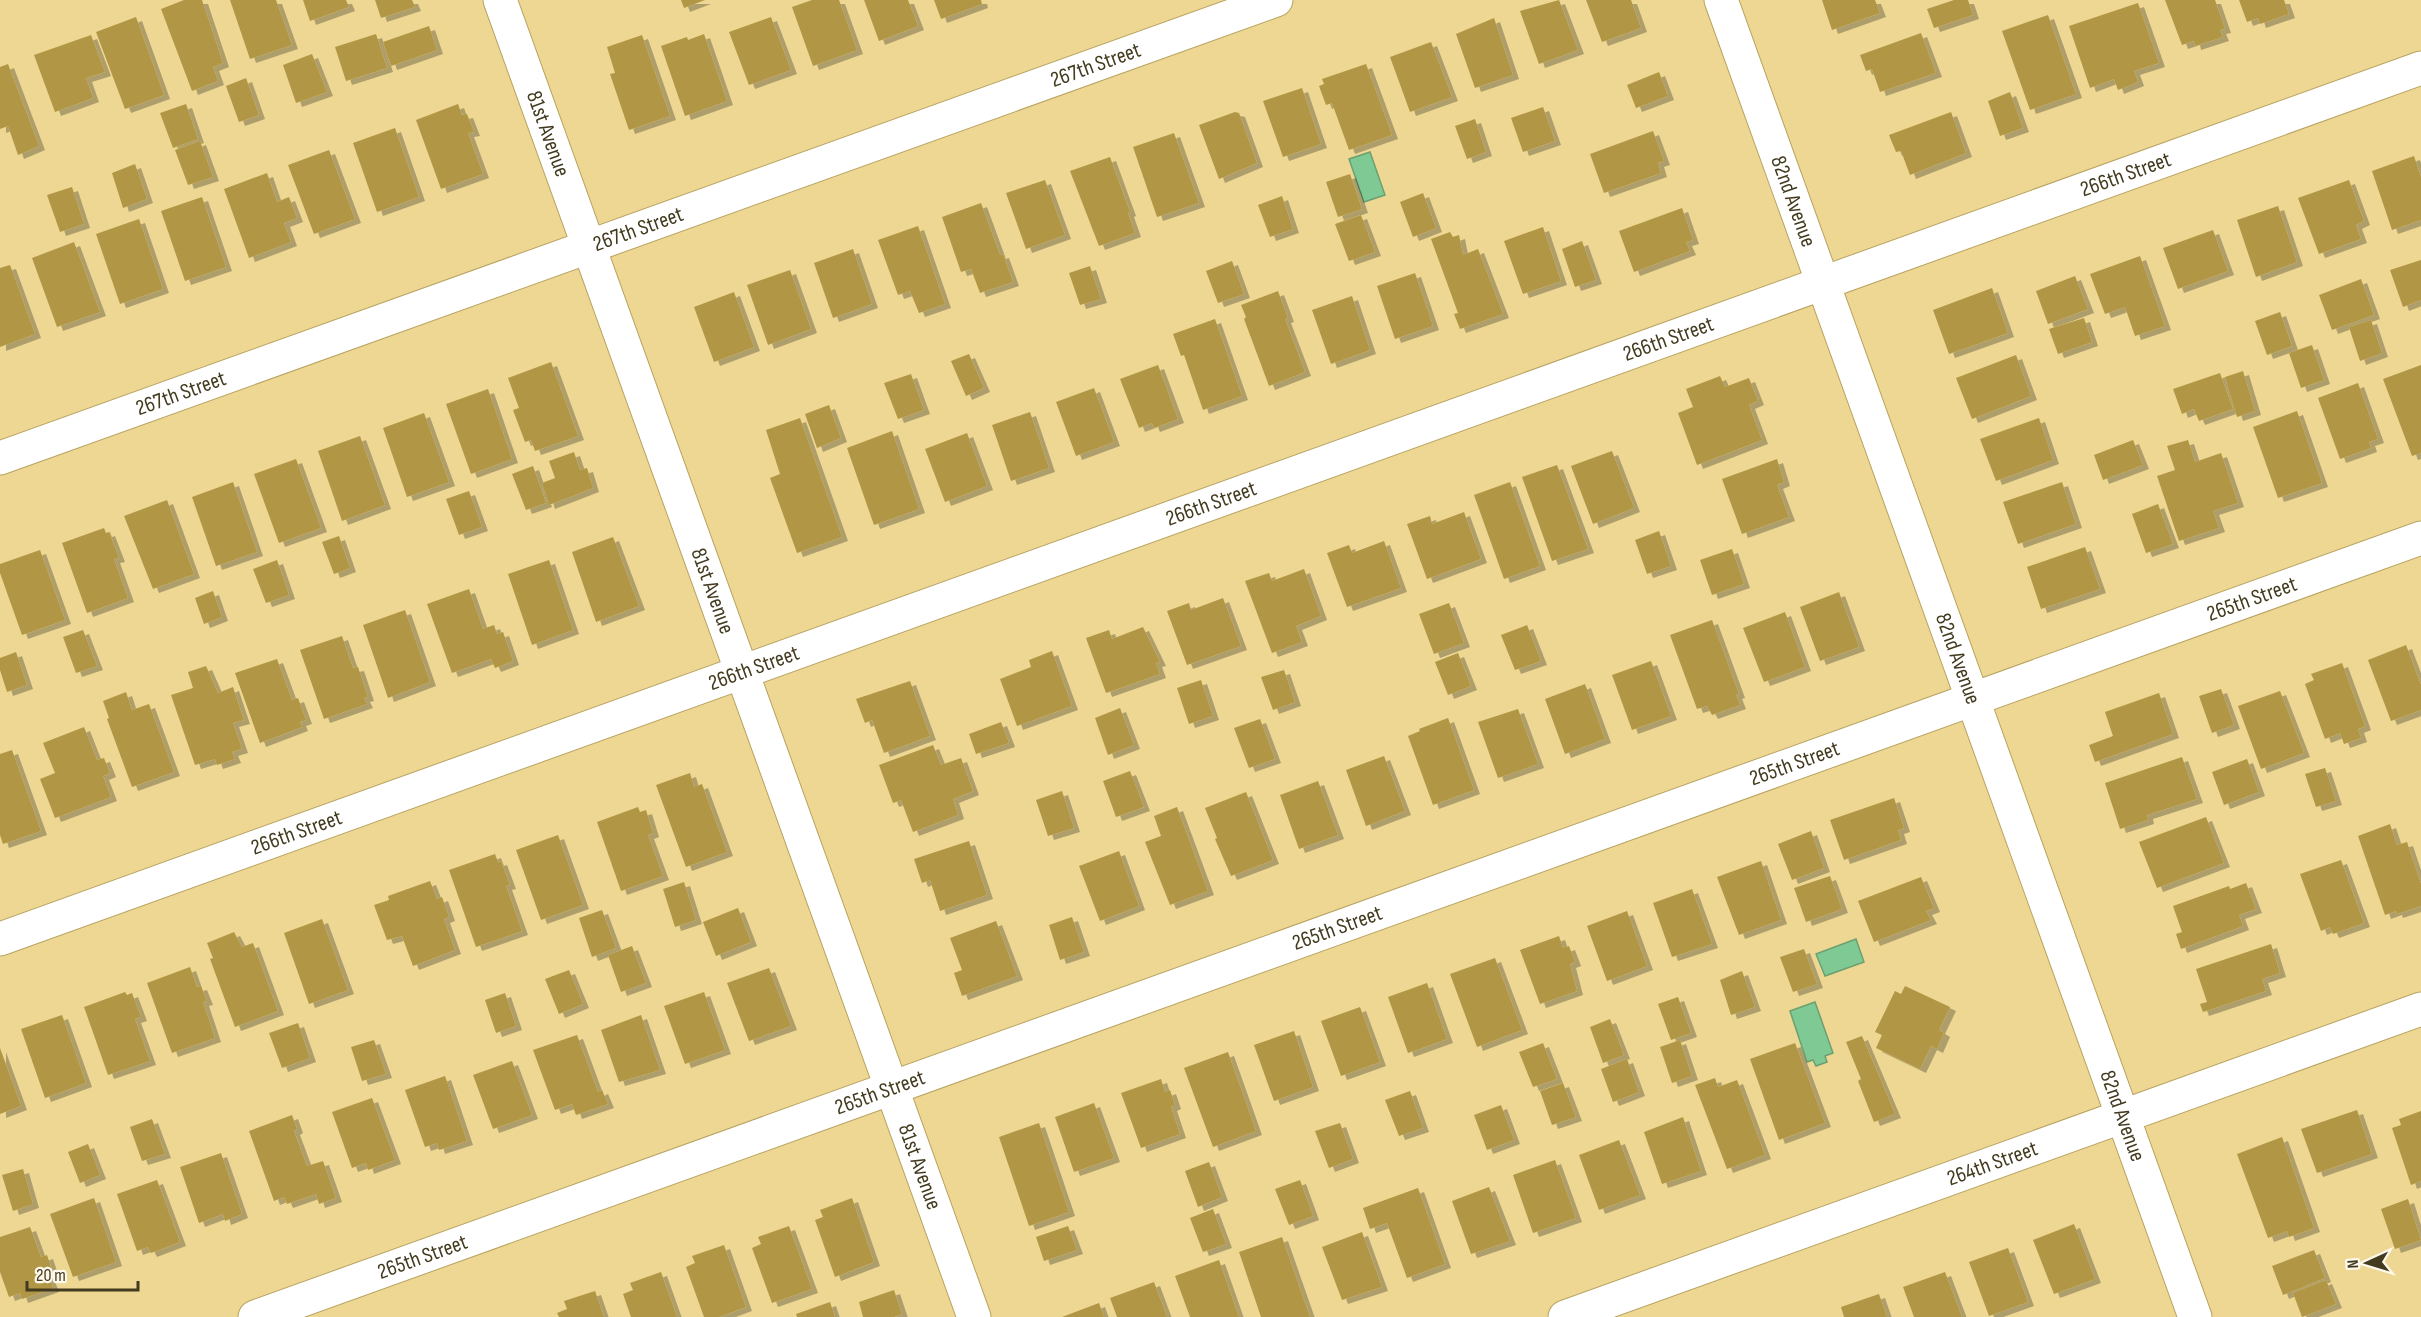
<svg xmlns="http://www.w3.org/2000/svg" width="2421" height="1317" viewBox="0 0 2421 1317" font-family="'Sofia Sans Condensed',sans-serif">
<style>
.water{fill:#7fca94;stroke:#6d9f71;stroke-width:1.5}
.building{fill:#b19744;filter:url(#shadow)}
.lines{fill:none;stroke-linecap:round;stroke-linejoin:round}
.minor-casing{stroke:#b8a361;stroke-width:35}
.minor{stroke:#fff;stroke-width:33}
.labels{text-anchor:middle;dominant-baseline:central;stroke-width:6;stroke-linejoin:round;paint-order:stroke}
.street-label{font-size:22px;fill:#433b1f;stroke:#fef9ec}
</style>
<defs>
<filter id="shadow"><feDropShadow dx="6" dy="4" stdDeviation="0" flood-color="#0004"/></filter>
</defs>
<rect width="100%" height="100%" fill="#edd793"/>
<!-- water -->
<path class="water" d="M1370 152 1385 195 1364 202 1349 159Z
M1856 939 1864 962 1825 976 1816 954Z
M1815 1002 1833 1053 1825 1056 1827 1062 1816 1066 1813 1060 1807 1062 1790 1011Z"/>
<!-- building -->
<path class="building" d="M184 0H202L223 63 213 67 218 81 192 91 161 9Z
M230 0H276L292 45 250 59Z
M303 0H346L349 7 310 21Z
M375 0H412L415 7 381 18Z
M681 0H705L684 8Z
M812 0H839L857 50 813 66 792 7Z
M864 0H908L918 26 879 41Z
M934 0H981L982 4 941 19Z
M1559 0 1578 50 1539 64 1520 11Z
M1586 0H1631L1641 28 1602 42Z
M1822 0H1875L1880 13 1832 30Z
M1954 0H1968L1973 15 1934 28 1927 9Z
M2165 0H2215L2225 29 2220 30 2223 37 2195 46 2194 41 2182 45Z
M2239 0H2284L2289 14 2260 24 2258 18 2247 22Z
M2138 3 2159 63 2134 71 2138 82 2118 90 2114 79 2090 88 2069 26Z
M2048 15 2076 94 2030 110 2002 31Z
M136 17 164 95 125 109 96 32Z
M771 17 791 70 749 85 729 32Z
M1494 18 1513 75 1475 88 1456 34Z
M429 26 437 50 391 66 383 42Z
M1921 33 1936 73 1880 92 1872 69 1866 71 1860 55Z
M376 34 387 68 346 81 335 47Z
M704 34 727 101 685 116 661 46 687 37 688 40Z
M91 35 105 72 86 78 93 98 55 112 34 55Z
M642 35 670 116 629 130 610 74 615 73 607 47Z
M1431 42 1452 97 1410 112 1390 57Z
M312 54 327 92 296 103 283 65Z
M8 64 39 146 18 155 8 126 0 129V67Z
M1366 64 1392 135 1349 150 1332 103 1326 105 1319 86 1324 84 1322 79Z
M1659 72 1668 96 1636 108 1627 85Z
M246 78 259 115 239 122 226 86Z
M1302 88 1321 144 1283 157 1263 101Z
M2010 92 2023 128 2000 136 1988 101Z
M186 104 198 139 173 148 160 113Z
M458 104 462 115 467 114 474 132 468 133 483 174 441 189 416 120Z
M1543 107 1555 141 1523 152 1511 118Z
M1235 112 1239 113 1257 163 1219 179 1199 125Z
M1951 112 1966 153 1910 175 1901 151 1896 152 1889 135Z
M1475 119 1486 152 1467 159 1455 126Z
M395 128 419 197 377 212 353 143Z
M1653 131 1664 161 1658 163 1661 173 1604 193 1590 154Z
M1174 133 1199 203 1157 217 1133 147Z
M200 141 213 177 188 185 175 150Z
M329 150 355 219 314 234 288 165Z
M2414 156 2421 177V220L2392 230 2372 171Z
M1110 157 1130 212 1128 213 1135 233 1099 246 1070 171Z
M135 164 147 199 123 208 112 173Z
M267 173 277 202 289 197 297 218 284 223 291 242 249 258 224 189Z
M1350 174 1362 209 1338 217 1326 182Z
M1045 180 1065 235 1026 249 1006 193Z
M2349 180 2364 221 2356 225 2361 239 2319 254 2298 198Z
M72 187 84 224 60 232 47 195Z
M1423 193 1436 228 1413 237 1400 202Z
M1282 196 1293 229 1270 237 1258 205Z
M202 197 226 267 185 281 161 211Z
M981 203 1000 255 1003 254 1013 282 980 293 971 269 961 272 942 217Z
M2278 206 2297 262 2256 277 2237 220Z
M1682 208 1693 240 1686 242 1690 251 1634 272 1619 231Z
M1361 215 1375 252 1349 261 1335 224Z
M139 219 163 289 120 304 96 234Z
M918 226 945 304 919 313 910 291 898 295 878 240Z
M1543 227 1561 281 1523 294 1504 241Z
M2213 230 2228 271 2178 289 2163 248Z
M1450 232 1453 237 1459 235 1463 255 1478 249 1503 314 1460 329 1454 314 1458 313 1431 239Z
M1582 241 1596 280 1575 287 1562 249Z
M74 242 100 312 57 327 32 258Z
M853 249 872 304 833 318 814 263Z
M2140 256 2165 326 2135 336 2125 307 2105 314 2090 274Z
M2421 260V300L2403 307 2390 270Z
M1232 261 1244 294 1218 303 1206 271Z
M10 265 35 334 0 347V268Z
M1090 266 1101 299 1080 305 1069 273Z
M790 270 811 329 768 345 747 285Z
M1415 273 1433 326 1395 339 1377 286Z
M2075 276 2088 309 2048 324 2036 291Z
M2361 279 2374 315 2332 330 2319 295Z
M1992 288 2008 333 1949 354 1933 310Z
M1278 291 1288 318 1285 319 1305 372 1269 386 1244 319 1246 317 1241 305Z
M734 292 754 347 714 362 694 307Z
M1352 296 1370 350 1331 364 1312 310Z
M2280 312 2292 346 2267 355 2255 321Z
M2084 318 2092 342 2058 354 2049 329Z
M1215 319 1242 396 1203 410 1184 355 1181 356 1173 334Z
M2371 320 2382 353 2360 361 2349 327Z
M2312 345 2324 380 2301 388 2289 353Z
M969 354 984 388 966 396 951 361Z
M2016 355 2031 396 1972 419 1956 378Z
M551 362 578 436 535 451 531 440 525 442 513 410 519 408 508 378Z
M1158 365 1178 419 1154 428 1152 423 1139 428 1120 379Z
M2421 365V453L2412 456 2383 379Z
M2243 371 2255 411 2237 417 2225 377Z
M2220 373 2233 409 2199 421 2194 409 2182 414 2173 389Z
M911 374 924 410 898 419 884 383Z
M1720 376 1725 387 1749 378 1758 401 1749 405 1762 440 1697 465 1678 413 1693 407 1686 389Z
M2358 383 2378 439 2369 442 2371 448 2340 459 2318 398Z
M1094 388 1114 442 1076 456 1056 402Z
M488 389 512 459 471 474 446 404Z
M829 405 841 438 817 448 805 414Z
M2297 411 2322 483 2278 498 2253 427Z
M1030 412 1049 468 1011 481 992 425Z
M424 413 449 482 407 497 383 428Z
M800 418 842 537 797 553 770 478 780 474 766 430Z
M2039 418 2053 460 1996 481 1980 439Z
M892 431 919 509 874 525 847 448Z
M967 433 987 486 945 502 925 449Z
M360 436 385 505 342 521 318 451Z
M2133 440 2143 465 2103 480 2094 455Z
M2188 440 2195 462 2221 453 2238 503 2213 511 2219 528 2179 541 2157 476 2175 470 2167 446Z
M1612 451 1634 508 1593 524 1571 466Z
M574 452 580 470 587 468 593 488 549 505 542 483 555 478 549 461Z
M296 459 321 528 279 543 254 474Z
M1777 459 1784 482 1777 485 1789 517 1742 534 1722 479Z
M1557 465 1588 549 1552 561 1522 477Z
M533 466 546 503 526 510 512 474Z
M233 482 257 552 216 566 192 497Z
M1510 482 1540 566 1504 579 1474 495Z
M2062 482 2076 524 2018 544 2003 502Z
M469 491 482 527 459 535 446 499Z
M167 500 194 574 153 589 124 516Z
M2158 504 2173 544 2146 553 2132 514Z
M1464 512 1481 559 1427 579 1407 524 1430 516 1432 524Z
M104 528 106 533 109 532 119 558 114 559 128 598 87 613 62 543Z
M1659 531 1671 566 1647 574 1635 540Z
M339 536 350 568 334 574 322 542Z
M613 537 639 606 596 622 572 552Z
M1384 541 1401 588 1347 607 1327 553 1349 545 1352 553Z
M2085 547 2100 589 2041 609 2027 567Z
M1732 549 1744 584 1712 595 1700 560Z
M40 550 65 620 22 635 0 573V564Z
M277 560 289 595 266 603 253 569Z
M549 560 573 630 532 645 508 574Z
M1304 569 1321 616 1296 626 1302 642 1272 653 1245 581 1269 573 1272 581Z
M469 589 483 629 494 625 497 634 503 632 513 661 495 668 491 659 452 673 427 604Z
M213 591 222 617 204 624 195 598Z
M1839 592 1859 647 1820 661 1800 607Z
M1223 598 1241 646 1187 665 1167 611 1189 603 1191 610Z
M1449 603 1464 643 1434 654 1419 614Z
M405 610 430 682 388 698 363 625Z
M1785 612 1805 667 1764 682 1743 628Z
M1712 620 1739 694 1736 695 1740 705 1712 715 1707 706 1697 709 1670 635Z
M1527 625 1541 661 1515 670 1501 635Z
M1143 627 1160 662 1156 663 1160 674 1106 693 1086 638 1109 630 1112 639Z
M83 630 97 666 76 673 63 637Z
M342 636 353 668 358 667 368 697 364 698 367 704 324 719 300 650Z
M2406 645 2421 685V710L2391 721 2368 660Z
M1052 651 1072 706 1017 726 1000 679 1031 667 1029 660Z
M16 652 27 685 7 692 0 670V658Z
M1458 653 1471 686 1448 695 1435 662Z
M277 659 292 700 298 698 306 720 300 722 302 727 260 743 235 673Z
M1651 661 1671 716 1632 730 1612 675Z
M2342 663 2365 726 2358 729 2361 738 2344 744 2340 733 2325 739 2305 684 2314 680 2311 674Z
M206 666 218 693 233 687 244 720 233 723 242 749 232 752 235 759 217 765 215 759 195 765 171 695 193 688 188 672Z
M1284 670 1295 702 1273 710 1261 677Z
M1201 680 1213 716 1189 724 1177 688Z
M910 681 930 736 884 753 872 720 865 723 856 699Z
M1585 684 1605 739 1565 754 1545 699Z
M2221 689 2234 725 2212 733 2199 696Z
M2280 691 2304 753 2261 769 2238 706Z
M126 692 132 710 149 704 174 772 132 787 107 719 109 718 103 701Z
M2159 693 2173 734 2095 762 2089 745 2113 736 2105 712Z
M1120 708 1134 745 1108 755 1095 718Z
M1518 709 1538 764 1498 778 1478 722Z
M1448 718 1474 790 1433 805 1408 736 1420 731 1419 729Z
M1260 719 1275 759 1249 768 1234 728Z
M1001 722 1009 743 976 754 969 734Z
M84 727 97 760 104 758 110 773 103 776 111 797 55 818 40 779 55 773 43 743Z
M933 745 941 765 961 758 973 791 953 799 958 815 913 832 901 800 893 803 879 765Z
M12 750 41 831 3 844 0 835V754Z
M1384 756 1405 811 1366 826 1346 770Z
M2182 757 2197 799 2147 815 2148 820 2120 829 2105 783Z
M2247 759 2259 792 2224 805 2212 772Z
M2325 768 2336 801 2316 807 2305 774Z
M1130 771 1144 807 1116 817 1103 781Z
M690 773 694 787 702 784 727 852 686 867 656 785Z
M1318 781 1338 835 1299 849 1280 795Z
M1062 791 1074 828 1048 836 1036 800Z
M1246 792 1273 860 1231 876 1215 839 1217 838 1205 808Z
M1894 798 1904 828 1898 830 1901 840 1844 860 1830 820Z
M638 807 640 812 646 810 653 833 648 835 663 876 621 891 597 822Z
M1177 807 1208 891 1170 905 1145 842 1161 836 1154 816Z
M2206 817 2224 863 2157 888 2139 842Z
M2390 824 2397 845 2407 842 2421 884V906L2397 914 2396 911 2385 915 2358 836Z
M1811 831 1824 868 1792 880 1778 844Z
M558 835 583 905 541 920 516 850Z
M969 841 987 895 940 911 930 880 922 883 914 859Z
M1119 851 1139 906 1100 921 1079 866Z
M495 854 498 862 501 861 510 885 506 886 522 931 476 947 449 870Z
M2341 860 2364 923 2333 934 2330 927 2321 931 2300 874Z
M1761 861 1781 920 1739 935 1717 877Z
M1830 876 1842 909 1806 922 1794 888Z
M1921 877 1934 908 1926 911 1931 920 1874 942 1858 901Z
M430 881 437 899 442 897 449 917 444 919 455 950 413 966 402 936 387 940 374 905 389 900 388 896Z
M684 882 696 920 675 927 663 889Z
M2246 883 2256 909 2239 915 2243 926 2181 949 2176 934 2182 932 2173 906 2229 886 2230 889Z
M1692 889 1712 944 1672 957 1653 903Z
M738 908 751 942 716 956 703 922Z
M602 910 616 948 592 957 579 918Z
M1627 911 1647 966 1607 981 1587 926Z
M1072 917 1084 952 1060 960 1049 925Z
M322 919 348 990 309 1004 284 933Z
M996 921 1017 976 962 996 954 973 962 970 950 938Z
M234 932 242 947 253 943 278 1011 235 1027 210 959 213 958 207 943Z
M1559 936 1563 948 1569 946 1575 962 1570 964 1577 991 1540 1004 1520 950Z
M2271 944 2280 973 2262 979 2266 991 2203 1012 2200 1004 2207 1002 2196 969Z
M632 946 646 983 621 992 608 955Z
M1804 949 1817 984 1793 992 1780 957Z
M1495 958 1522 1030 1477 1047 1450 974Z
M190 967 197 987 201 986 207 1001 203 1002 215 1038 172 1053 147 983Z
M769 968 791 1026 749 1041 727 983Z
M569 970 583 1004 559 1014 545 979Z
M1742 971 1755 1007 1731 1015 1720 980Z
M1427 983 1447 1039 1408 1053 1388 997Z
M1905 986 1950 1007 1939 1030 1944 1033 1937 1049 1931 1046 1920 1069 1876 1048 1882 1035 1875 1032 1895 991 1901 994Z
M125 992 127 995 132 993 141 1017 135 1019 150 1061 108 1075 84 1007Z
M704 992 725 1050 685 1064 664 1006Z
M505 993 516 1026 496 1033 485 1000Z
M1678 997 1691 1033 1671 1040 1658 1004Z
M1360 1007 1380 1062 1341 1076 1321 1021Z
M62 1015 86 1083 45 1098 21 1029Z
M641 1015 660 1070 619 1082 601 1030Z
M1610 1019 1624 1055 1603 1063 1590 1027Z
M298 1023 310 1058 282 1068 269 1033Z
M1294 1031 1313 1087 1274 1101 1254 1045Z
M577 1035 598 1092 602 1090 608 1104 576 1115 572 1104 555 1110 533 1050Z
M1862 1036 1895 1114 1874 1122 1858 1081 1861 1079 1846 1042Z
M374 1040 386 1074 362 1081 351 1047Z
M1680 1040 1692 1076 1672 1083 1660 1047Z
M1543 1043 1557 1079 1533 1087 1519 1052Z
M1795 1043 1825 1123 1779 1140 1750 1059Z
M0 1048 21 1106 0 1114Z
M1228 1052 1256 1131 1213 1147 1184 1068Z
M1627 1059 1639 1092 1613 1102 1601 1069Z
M512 1061 532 1115 493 1129 473 1075Z
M445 1076 467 1141 439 1150 437 1143 425 1147 405 1090Z
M1715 1078 1718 1087 1737 1080 1765 1155 1727 1169 1695 1085Z
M1161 1079 1165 1092 1170 1090 1175 1105 1171 1107 1180 1134 1141 1148 1121 1093Z
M1563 1083 1576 1117 1552 1125 1540 1091Z
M1410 1091 1423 1128 1399 1136 1385 1100Z
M372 1098 395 1160 368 1170 366 1163 352 1168 332 1112Z
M1094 1103 1114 1158 1074 1172 1055 1117Z
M1501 1105 1514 1140 1487 1150 1474 1115Z
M2357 1110 2372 1154 2317 1173 2301 1129Z
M2421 1111V1181L2411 1185 2392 1128 2401 1125 2399 1119Z
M292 1115 297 1129 294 1131 307 1166 323 1161 336 1198 319 1204 316 1194 287 1204 284 1197 274 1201 249 1131Z
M1683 1117 1701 1171 1662 1184 1644 1132Z
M152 1119 165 1154 142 1161 130 1127Z
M1039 1123 1069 1212 1029 1226 999 1137Z
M1340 1123 1353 1159 1329 1168 1315 1131Z
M2282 1137 2314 1228 2289 1237 2287 1231 2268 1238 2237 1154Z
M1619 1140 1640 1195 1599 1210 1579 1155Z
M88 1144 100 1175 80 1183 68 1152Z
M221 1153 242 1214 225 1221 223 1214 199 1223 180 1167Z
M1555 1160 1576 1218 1533 1233 1513 1175Z
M1209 1162 1222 1197 1198 1207 1185 1171Z
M23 1169 33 1204 13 1211 2 1175Z
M157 1180 180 1242 151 1253 148 1247 137 1251 117 1194Z
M1300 1180 1313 1216 1289 1225 1275 1189Z
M1489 1187 1510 1241 1471 1254 1452 1201Z
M1418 1188 1445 1264 1407 1278 1387 1223 1370 1229 1363 1208Z
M94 1198 116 1262 73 1277 50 1214Z
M852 1198 874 1262 835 1277 815 1220 823 1217 820 1210Z
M2408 1199 2421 1240 2395 1249 2381 1209Z
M1213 1209 1226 1244 1203 1252 1190 1218Z
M2074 1224 2095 1279 2054 1294 2033 1240Z
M789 1226 812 1289 772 1303 752 1248 761 1244 758 1237Z
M1068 1226 1077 1250 1044 1261 1036 1237Z
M30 1227 41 1257 47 1255 52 1270 47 1272 53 1288 22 1299 20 1293 9 1297 0 1272V1237Z
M1362 1232 1382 1287 1342 1300 1322 1247Z
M1282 1237 1310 1317H1261L1239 1252Z
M724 1245 746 1307 719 1317H704L686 1267 695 1263 692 1256Z
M2008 1248 2028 1302 1989 1316 1969 1262Z
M2314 1250 2325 1278 2283 1295 2272 1266Z
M1219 1260 1239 1317H1190L1175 1276Z
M661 1272 677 1317H631L623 1294 633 1290 630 1283Z
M1945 1272 1962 1317H1914L1903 1287Z
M2326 1280 2336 1304 2302 1317 2293 1293Z
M1154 1282 1167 1317H1117L1110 1298Z
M894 1290 902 1314 894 1317H863L859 1302Z
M595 1291 604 1317H559L557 1313 567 1309 564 1301Z
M1879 1294 1887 1317H1844L1841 1307Z
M830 1302 835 1317H797L796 1314Z
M1099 1303 1104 1317H1062Z"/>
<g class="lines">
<!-- minor casing -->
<g class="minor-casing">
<g id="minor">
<path id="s1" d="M500 0 974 1317"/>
<path id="s2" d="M1721 0 2195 1317"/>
<path id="s3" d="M0 458 1276 0"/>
<path id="s4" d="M0 939 2421 68"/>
<path id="s5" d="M255 1317 2421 538"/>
<path id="s6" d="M1565 1317 2421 1009"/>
</g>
</g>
<!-- minor -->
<use href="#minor" class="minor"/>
</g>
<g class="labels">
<!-- street labels -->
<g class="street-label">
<text stroke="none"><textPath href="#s3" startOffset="1164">267th Street</textPath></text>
<text stroke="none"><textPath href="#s1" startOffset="142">81st Avenue</textPath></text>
<text stroke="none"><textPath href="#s4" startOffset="2259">266th Street</textPath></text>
<text stroke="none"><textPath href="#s2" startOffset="214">82nd Avenue</textPath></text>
<text stroke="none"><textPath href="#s3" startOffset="678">267th Street</textPath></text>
<text stroke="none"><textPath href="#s4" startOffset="1773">266th Street</textPath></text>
<text stroke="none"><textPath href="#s3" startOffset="192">267th Street</textPath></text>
<text stroke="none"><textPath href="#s4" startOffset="1287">266th Street</textPath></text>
<text stroke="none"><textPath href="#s1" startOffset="628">81st Avenue</textPath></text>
<text stroke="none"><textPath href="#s5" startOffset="2122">265th Street</textPath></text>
<text stroke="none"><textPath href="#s2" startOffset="700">82nd Avenue</textPath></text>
<text stroke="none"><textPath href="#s4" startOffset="801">266th Street</textPath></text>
<text stroke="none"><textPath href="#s5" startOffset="1636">265th Street</textPath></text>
<text stroke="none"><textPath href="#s4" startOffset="315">266th Street</textPath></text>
<text stroke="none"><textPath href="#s5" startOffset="1150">265th Street</textPath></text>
<text stroke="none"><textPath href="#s5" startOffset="664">265th Street</textPath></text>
<text stroke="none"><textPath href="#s2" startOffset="1186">82nd Avenue</textPath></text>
<text stroke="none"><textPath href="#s6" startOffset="454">264th Street</textPath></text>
<text stroke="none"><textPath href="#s1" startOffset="1240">81st Avenue</textPath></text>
<text stroke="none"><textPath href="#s5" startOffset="178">265th Street</textPath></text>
</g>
</g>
<!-- north arrow -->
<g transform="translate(2367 1263) rotate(266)" stroke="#fef9ec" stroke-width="4.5" paint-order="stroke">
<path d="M0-4.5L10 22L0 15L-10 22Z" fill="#433b1f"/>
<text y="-9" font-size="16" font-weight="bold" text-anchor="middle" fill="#433b1f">N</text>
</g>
<!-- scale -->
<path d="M27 1281v9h111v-9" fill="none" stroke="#433b1f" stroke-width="3"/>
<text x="36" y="1281" font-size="18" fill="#433b1f" stroke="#fef9ec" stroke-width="4.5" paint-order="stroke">20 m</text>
</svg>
